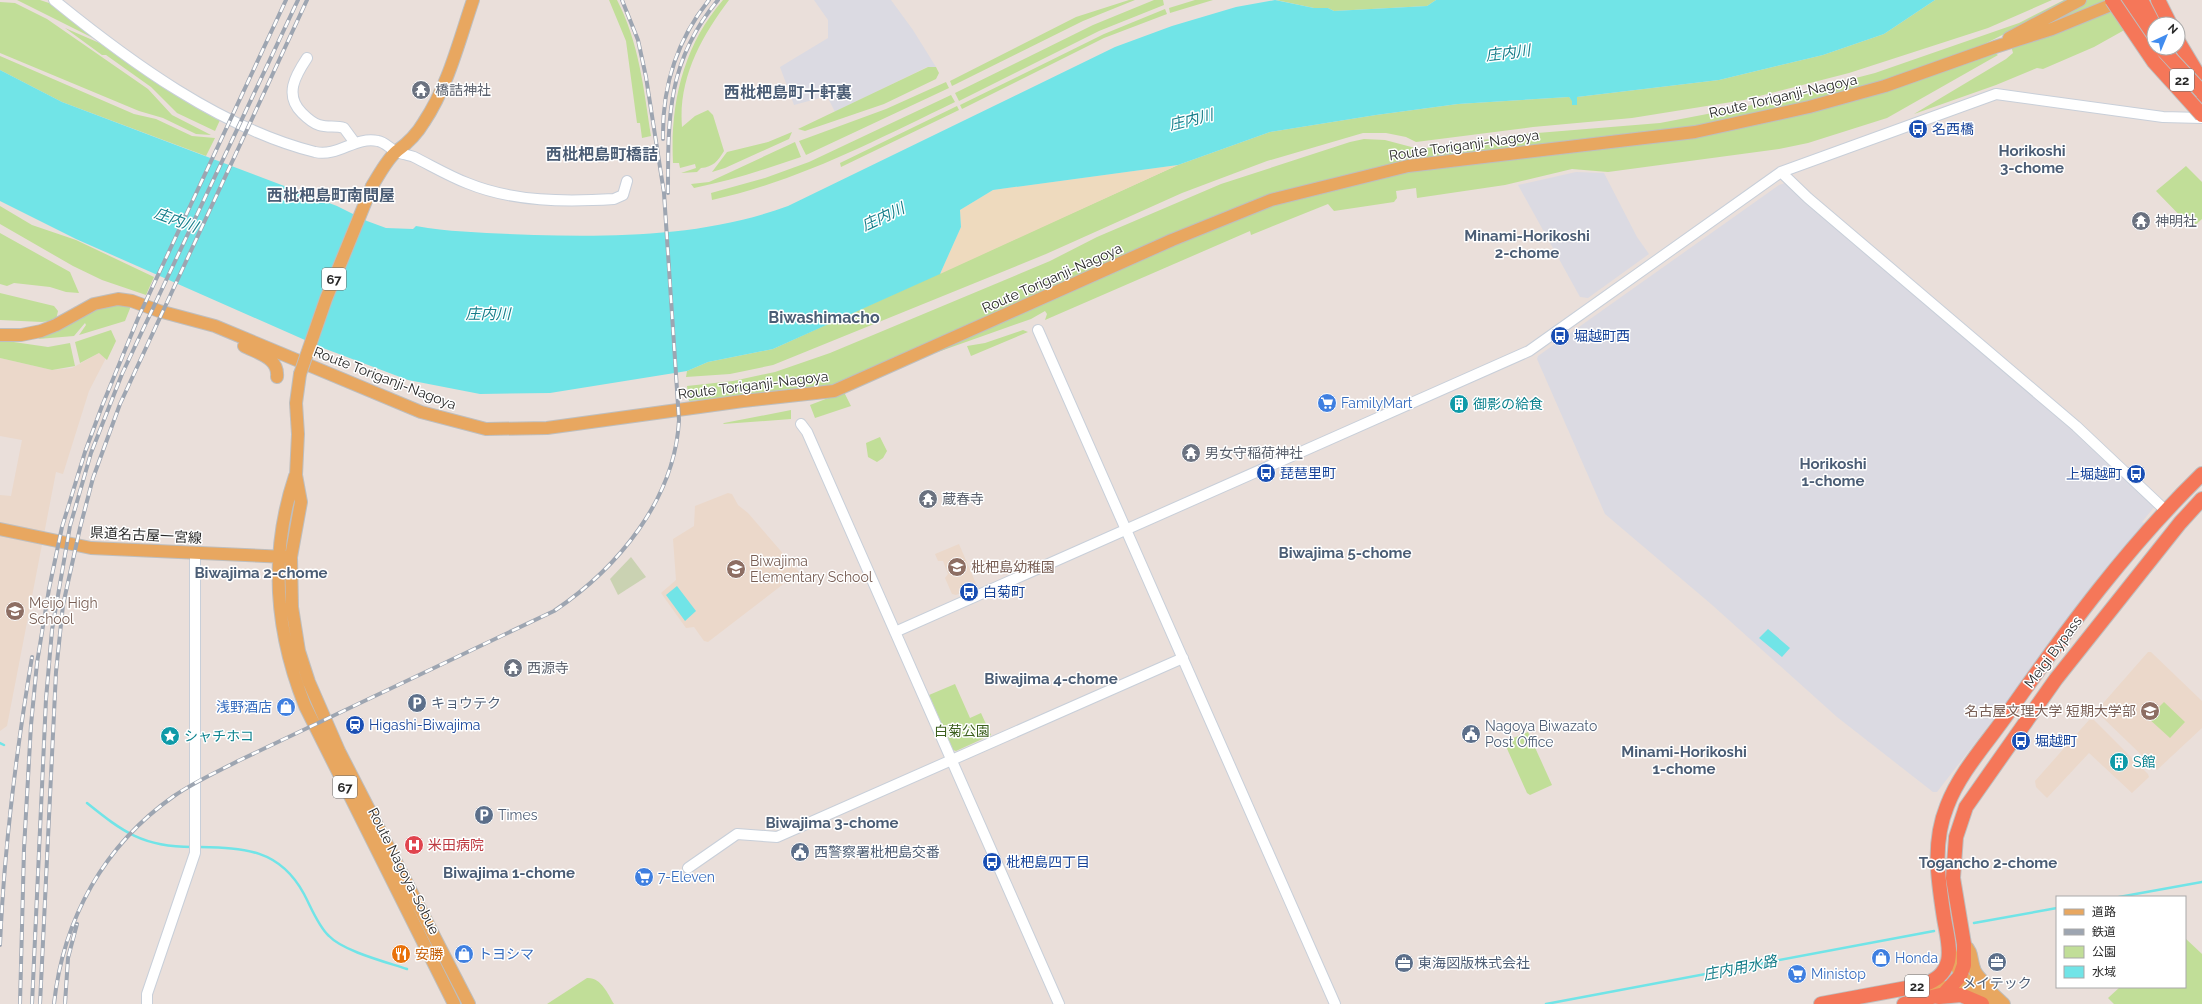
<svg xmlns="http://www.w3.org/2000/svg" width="2202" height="1004" viewBox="0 0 2202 1004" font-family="Raleway,'Noto Sans JP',sans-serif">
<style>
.industrial{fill:#dbdae2}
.education{fill:#ebd8ca}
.green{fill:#c1de98}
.sand{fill:#eedabe}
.cemetery{fill:#cad2b2}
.water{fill:#71e4e7}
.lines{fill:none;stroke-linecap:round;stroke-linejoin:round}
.stream{stroke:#71e4e7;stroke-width:2.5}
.minor-casing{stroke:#c8cfd9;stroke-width:12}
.major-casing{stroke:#bebebe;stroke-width:14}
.highway-casing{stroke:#bebebe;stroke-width:16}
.minor{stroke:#fff;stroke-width:10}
.major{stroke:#e8a760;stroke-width:12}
.highway{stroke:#f57759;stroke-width:14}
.rail-casing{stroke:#9da5b1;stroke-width:4}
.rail{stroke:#fff;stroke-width:2.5;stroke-dasharray:8;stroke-linecap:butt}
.major-bridge-casing{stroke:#bebebe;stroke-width:14;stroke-linecap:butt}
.highway-bridge-casing{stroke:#bebebe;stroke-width:16;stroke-linecap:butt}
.major-bridge{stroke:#e8a760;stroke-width:12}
.highway-bridge{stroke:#f57759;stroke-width:14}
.labels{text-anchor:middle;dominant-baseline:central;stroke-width:3;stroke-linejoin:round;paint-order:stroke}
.shield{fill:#fff;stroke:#686868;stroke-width:1}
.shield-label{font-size:13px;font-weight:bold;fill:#282828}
.worship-label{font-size:14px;fill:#5b616d;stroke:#fff;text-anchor:start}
.street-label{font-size:14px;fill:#282828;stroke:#fff}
.transit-label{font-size:14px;fill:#164399;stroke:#fff;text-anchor:start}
.shop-label{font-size:14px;fill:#366cbe;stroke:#fff;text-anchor:start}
.culture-label{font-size:14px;fill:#0d838f;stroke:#fff;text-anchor:start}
.education-label{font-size:14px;fill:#785e54;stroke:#fff;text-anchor:start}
.service-label{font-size:14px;fill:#4e5e75;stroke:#fff;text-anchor:start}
.park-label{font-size:14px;fill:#3b5f1d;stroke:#fff}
.health-label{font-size:14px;fill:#be3a42;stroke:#fff;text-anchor:start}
.food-label{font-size:14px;fill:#c56008;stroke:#fff;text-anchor:start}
.water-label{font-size:15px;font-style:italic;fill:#147d89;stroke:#fff}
.neighbourhood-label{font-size:15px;font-weight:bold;fill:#4b5d75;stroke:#fff}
.quarter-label{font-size:16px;font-weight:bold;fill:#4b5d75;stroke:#fff}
</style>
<rect width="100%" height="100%" fill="#eadfda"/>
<!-- industrial -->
<path class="industrial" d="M814 0H891L913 30 936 67H927L835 112 827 96 794 105 780 67 828 38V20Z
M1576 172 1604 173 1637 237 1649 254 1588 298 1580 297 1518 185Z
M1785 183 2072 429 2155 506 2142 522 2145 524 1937 792H1933L1837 717 1711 604 1605 514 1537 359 1538 356 1779 185Z"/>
<!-- education -->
<path class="education" d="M99 353 106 358 89 391 63 474 56 472 7 726 0 731V495L11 496 22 440 0 436V358L52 370 72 368Z
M728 493 732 494 738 505 748 513 799 572 708 642 704 641 694 627 686 628 661 593 676 580 673 539 694 526 695 506Z
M959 544 977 586 956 595 952 594 945 578 948 574 943 561H938L935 554Z
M2148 652H2151L2202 701V728L2157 770 2099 714 2098 709Z
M2089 720H2094L2148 774 2149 777 2132 793 2089 753 2047 798 2036 787 2035 781Z"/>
<!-- green -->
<path class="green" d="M17 0H40L55 5 99 41Z
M609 0H617C639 42 644 90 651 136L642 138 640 123H637L626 41Z
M723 0H729C701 37 678 79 682 127L695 116 708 110 713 115 724 151C718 161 713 167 701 168L697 172 681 173 696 168 695 164 680 168 679 163H673C670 104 683 46 723 0Z
M1129 0H1135L1083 21 952 86 950 81 1076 17Z
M1154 0H1163L1164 5 1099 31 959 101 955 93 1093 25Z
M1195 0H1213L1170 13 1169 8Z
M1276 0H1436L1427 6 1334 11 1328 8H1314Z
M1935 0H2052L1988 28 1849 73 1744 100 1632 118 1533 127 1416 142 1406 137 1386 133H1363L1267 161 1182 193 1046 254 773 365 730 374 686 377 687 371 708 362 773 349 1178 165 1270 132 1376 115 1458 104 1569 97 1577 105V97L1719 80 1823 55 1884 34Z
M2064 0H2109L2128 28 2094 47 2043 69 2037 68 1996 85 1914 114 2006 59 2013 53 2010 42 2020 26 1953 60 1846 94 1700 127 1532 145 1264 198 831 388 787 389 744 396 689 401 687 386 733 381 775 372 830 353 1050 261 1097 237 1221 184 1350 142 1364 139 1385 140 1419 149 1525 134 1660 123 1744 107 1875 73 2019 23Z
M0 2 15 3 47 19 148 89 172 115 211 135 196 134 163 118 139 111 0 53Z
M1165 9 1167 14 1104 38 962 109 960 105 1104 34Z
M65 28 111 48 220 120 215 131 177 113 151 87 106 55H102Z
M1995 53 1998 55 1887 118 1808 143 1779 149 1608 172 1572 169 1505 185 1417 198 1416 188 1396 191 1397 198 1394 202 1334 211 1328 204 1251 235 1250 231 1045 320 1047 314 1045 311 1031 319 935 353 1175 245 1269 206 1410 171 1659 142Z
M0 56 134 114 156 119 192 136 215 138 206 156 62 102 0 70Z
M928 67H936L939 73 936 79 884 104 805 131 798 129Z
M946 82 949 88 806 155 799 141 886 109Z
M951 95 955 102C874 141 801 180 712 200L711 193 765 178 809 162Z
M957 106 959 110 841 167 840 163Z
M792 132 789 139 725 168 712 172 727 152 768 142Z
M795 142 801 157C766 169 730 181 694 188L691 184 709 182Z
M2186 166 2202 182V219L2192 228 2156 191Z
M0 206 32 225 76 240 154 277 146 295 102 280 73 266 0 224Z
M0 233 70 272 79 293 66 292 50 287 14 283 7 286 0 284Z
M0 293 54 306 58 311 56 320 42 322 0 320Z
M110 305 131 306 125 321 79 335 86 325 85 323 74 336 38 339 94 309Z
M111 330 116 341 107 360 99 353 80 363 75 342Z
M1023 330 1028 332 971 356 967 346 985 343Z
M0 340 48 347 70 343 75 366 52 370 0 358Z
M844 392 851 406 815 418 810 405Z
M791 410V419L723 424 724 423Z
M880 437 887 451 883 458 877 462 868 457 866 443Z
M955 684 970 718 981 713 991 735 956 751 953 750 929 695Z
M2164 702 2185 722 2170 738 2148 718Z
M1528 732 1552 785 1530 795 1527 793 1504 742Z
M2185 938 2202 954V1004H2114L2108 998 2120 987H2185Z
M587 978C601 977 608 994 614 1004H547Z"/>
<!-- sand -->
<path class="sand" d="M1178 165 940 274 961 227 960 210 993 190Z"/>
<!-- cemetery -->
<path class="cemetery" d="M631 557 646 577 618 595 610 579Z"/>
<!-- water -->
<path class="water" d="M1275 0 1314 8H1328L1334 11 1427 6 1436 0H1935L1884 34 1823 55 1719 80 1577 97V105H1572V101L1569 97 1458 104 1376 115 1270 132 1178 165 993 190 960 210 961 227 940 274 773 349 708 362 687 371 550 393 480 394 408 380 323 348 76 239 0 201V70L62 102 337 206 367 221 386 228 413 229 416 226C456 233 494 233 534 235 620 237 706 236 788 206L1115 47 1172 26 1236 7Z
M677 586 696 611 685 621 666 595Z
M1768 629 1790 648 1782 657 1759 638Z"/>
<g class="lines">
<!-- stream -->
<path class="stream" d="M0 743 4 745
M87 803C123 832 143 847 192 847
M197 847C243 848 279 848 304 894 311 907 318 926 329 936 343 951 386 962 407 969
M2119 897 2202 882
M1974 923 2057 908
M1546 1004 1934 931"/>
<!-- minor casing -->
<g class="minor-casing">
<path id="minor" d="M54 0C129 61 220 128 315 152 339 157 355 136 378 141 385 142 390 149 397 152 402 154 409 155 414 157 432 166 449 176 467 183 513 202 566 202 614 199L623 195 627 181
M307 58C295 76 284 95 302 113 307 118 312 123 319 125 328 128 336 125 344 128L355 143
M1781 172 1808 198 2076 426 2165 510
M1038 330 1335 1004
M801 424 807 432 1059 1004
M895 632 1529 351 1781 172 1996 94 2163 117 2202 118
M688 868 737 834 777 837 1183 658
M147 1004V994L195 853V553"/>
</g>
<!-- major casing -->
<g class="major-casing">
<path id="major" d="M2009 38 2080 0
M372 186C379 175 387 159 397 151 408 143 417 134 424 122 448 86 459 41 473 0
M0 335H21L41 331 56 325 94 304 118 299 132 301 159 311 215 326 421 412 486 429 547 428 743 401 834 391 1172 240 1271 200 1408 166 1695 132 1809 107 1885 86 1995 47 2052 29 2123 0
M244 346C259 354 279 358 277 377
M300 374 296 403 298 434 296 475 301 502 291 557 292 607 299 651 309 682 339 751 469 1004
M295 476C269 554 275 631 305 706L454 1004
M0 529 91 548 286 557
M1964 944C1974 953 1970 959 1975 971 1978 977 1983 981 1988 986
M1950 950C1956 974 1972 987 1989 1004
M1916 992 1972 983 1986 987 2004 1004"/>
</g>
<!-- highway casing -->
<g class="highway-casing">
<path id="highway" d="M2126 0 2154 39
M2141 0 2154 25
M2158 0 2170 24
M2178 41 2202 81
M2176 68 2198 105
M1939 997 1961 995 1982 1004
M1821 1004 1923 985C1936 980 1944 975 1948 961 1951 948 1946 931 1944 918 1938 880 1932 843 1947 806 1960 772 1987 743 2008 713 2067 629 2128 546 2202 474
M1904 1004 1944 994 1960 976 1964 965V944L1953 878 1956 837 1966 807 2056 679 2180 523 2202 499"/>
</g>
<!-- minor -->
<use href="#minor" class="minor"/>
<!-- major -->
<use href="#major" class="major"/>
<!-- highway -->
<use href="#highway" class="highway"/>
<!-- rail casing -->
<g class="rail-casing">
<path id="rail" d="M663 139C662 87 676 41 709 0
M668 193C668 117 667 61 718 0
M0 945C4 849 16 753 32 657
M20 1004 24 849 31 725 37 663 49 589 62 527 85 452 102 406 139 316 286 0
M32 1004 46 699 52 630 70 526 91 453 122 374 298 0
M40 1004 56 672 63 605 80 528 93 478 120 404 307 0
M54 1004C63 919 104 845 174 796 194 782 217 772 238 761L554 611C618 568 675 499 679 420L664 193 646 77 638 40 622 0
M65 1004 68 958 77 924"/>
</g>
<!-- rail -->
<use href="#rail" class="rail"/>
<!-- major-bridge casing -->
<g class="major-bridge-casing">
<path id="major-bridge" d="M300 374 326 299 372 186"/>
</g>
<!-- highway-bridge casing -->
<g class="highway-bridge-casing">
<path id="highway-bridge" d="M2112 0 2154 62 2202 115
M2161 48 2202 92"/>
</g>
<!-- major-bridge -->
<use href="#major-bridge" class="major-bridge"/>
<!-- highway-bridge -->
<use href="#highway-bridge" class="highway-bridge"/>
</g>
<!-- icons -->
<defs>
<g id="temple-disc" transform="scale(1)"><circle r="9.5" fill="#6b7280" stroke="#fff"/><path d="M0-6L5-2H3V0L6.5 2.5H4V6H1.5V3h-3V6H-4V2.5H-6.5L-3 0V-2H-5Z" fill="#fff"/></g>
<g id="bus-disc" transform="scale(1)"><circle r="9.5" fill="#1a4fb4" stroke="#fff"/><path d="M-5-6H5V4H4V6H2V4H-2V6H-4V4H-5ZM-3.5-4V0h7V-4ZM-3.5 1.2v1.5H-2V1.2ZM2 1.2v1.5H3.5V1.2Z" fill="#fff"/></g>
<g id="supermarket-disc" transform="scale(1)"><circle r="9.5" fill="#3f7fe0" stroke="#fff"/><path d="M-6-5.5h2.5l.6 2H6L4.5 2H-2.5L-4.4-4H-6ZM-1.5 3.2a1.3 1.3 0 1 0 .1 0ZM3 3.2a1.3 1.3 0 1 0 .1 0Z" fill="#fff"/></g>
<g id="building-disc" transform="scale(1)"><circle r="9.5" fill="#0f9aa8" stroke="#fff"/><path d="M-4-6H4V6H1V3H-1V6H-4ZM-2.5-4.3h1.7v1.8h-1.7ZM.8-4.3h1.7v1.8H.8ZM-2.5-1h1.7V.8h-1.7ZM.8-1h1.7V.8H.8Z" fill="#fff"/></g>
<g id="school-disc" transform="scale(1)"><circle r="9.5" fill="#8d6e63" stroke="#fff"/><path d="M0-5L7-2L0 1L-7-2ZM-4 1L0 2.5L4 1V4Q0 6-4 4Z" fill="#fff"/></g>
<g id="parking-disc" transform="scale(1)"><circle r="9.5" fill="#5c6f8a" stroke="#fff"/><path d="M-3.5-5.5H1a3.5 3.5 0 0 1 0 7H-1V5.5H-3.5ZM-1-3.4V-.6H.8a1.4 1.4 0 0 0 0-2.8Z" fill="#fff"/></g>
<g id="shop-disc" transform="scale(1)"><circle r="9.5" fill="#3f7fe0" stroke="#fff"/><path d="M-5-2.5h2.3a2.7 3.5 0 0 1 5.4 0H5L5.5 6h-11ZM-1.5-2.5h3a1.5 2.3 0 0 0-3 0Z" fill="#fff"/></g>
<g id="university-disc" transform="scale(1)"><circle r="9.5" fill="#8d6e63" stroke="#fff"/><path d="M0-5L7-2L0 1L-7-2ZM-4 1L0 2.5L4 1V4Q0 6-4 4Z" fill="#fff"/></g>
<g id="station-disc" transform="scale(1)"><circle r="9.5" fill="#1a4fb4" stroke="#fff"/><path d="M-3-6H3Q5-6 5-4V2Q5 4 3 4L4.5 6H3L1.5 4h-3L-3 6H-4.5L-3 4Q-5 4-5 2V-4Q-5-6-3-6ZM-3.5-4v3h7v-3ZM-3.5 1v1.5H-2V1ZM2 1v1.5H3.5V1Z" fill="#fff"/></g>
<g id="civic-disc" transform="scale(1)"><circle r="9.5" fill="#5c6f8a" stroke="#fff"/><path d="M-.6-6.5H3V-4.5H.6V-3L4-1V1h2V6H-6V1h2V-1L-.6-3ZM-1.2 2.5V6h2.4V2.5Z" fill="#fff"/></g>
<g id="sight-disc" transform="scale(1)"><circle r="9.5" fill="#0f9aa8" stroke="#fff"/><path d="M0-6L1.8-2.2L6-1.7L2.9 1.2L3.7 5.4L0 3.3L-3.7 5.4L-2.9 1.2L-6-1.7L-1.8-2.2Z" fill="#fff"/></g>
<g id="hospital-disc" transform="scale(1)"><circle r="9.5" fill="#e0444e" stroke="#fff"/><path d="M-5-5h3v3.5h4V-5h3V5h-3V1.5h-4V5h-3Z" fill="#fff"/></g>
<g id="restaurant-disc" transform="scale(1)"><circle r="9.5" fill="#e8710a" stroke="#fff"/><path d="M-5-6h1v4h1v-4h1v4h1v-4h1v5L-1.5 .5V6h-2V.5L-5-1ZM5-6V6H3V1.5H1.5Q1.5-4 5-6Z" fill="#fff"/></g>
<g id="office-disc" transform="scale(1)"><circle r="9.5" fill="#5c6f8a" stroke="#fff"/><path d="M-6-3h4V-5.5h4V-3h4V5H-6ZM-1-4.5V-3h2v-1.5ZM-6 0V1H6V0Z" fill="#fff"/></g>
</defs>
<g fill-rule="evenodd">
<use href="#temple-disc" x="421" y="90"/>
<use href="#bus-disc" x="1918" y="129"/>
<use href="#temple-disc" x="2141" y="221"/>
<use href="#bus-disc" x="1560" y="336"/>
<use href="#supermarket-disc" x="1327" y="403"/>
<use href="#building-disc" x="1459" y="404"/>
<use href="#temple-disc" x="1191" y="453"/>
<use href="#bus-disc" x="1266" y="473"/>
<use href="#bus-disc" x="2136" y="474"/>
<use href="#temple-disc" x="928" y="499"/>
<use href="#school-disc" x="957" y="567"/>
<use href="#school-disc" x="736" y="569"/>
<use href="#bus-disc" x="969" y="592"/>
<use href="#school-disc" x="15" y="611"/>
<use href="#temple-disc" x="513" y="668"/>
<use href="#parking-disc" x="417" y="703"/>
<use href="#shop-disc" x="286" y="707"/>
<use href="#university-disc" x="2150" y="711"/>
<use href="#station-disc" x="355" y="725"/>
<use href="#civic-disc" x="1471" y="734"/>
<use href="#sight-disc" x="170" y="736"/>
<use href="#bus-disc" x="2021" y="741"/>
<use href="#building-disc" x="2119" y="762"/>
<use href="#parking-disc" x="484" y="815"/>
<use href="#hospital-disc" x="414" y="845"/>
<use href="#civic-disc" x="800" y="852"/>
<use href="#bus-disc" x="992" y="862"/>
<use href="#supermarket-disc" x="644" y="877"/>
<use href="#restaurant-disc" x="401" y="954"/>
<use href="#shop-disc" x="464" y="954"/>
<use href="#shop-disc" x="1881" y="958"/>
<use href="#office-disc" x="1997" y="962"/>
<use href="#office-disc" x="1404" y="963"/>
<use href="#supermarket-disc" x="1797" y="974"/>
</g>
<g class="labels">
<!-- shield labels -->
<g class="shield">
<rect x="2170" y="69" width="24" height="22" rx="3"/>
<rect x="322" y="268" width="24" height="22" rx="3"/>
<rect x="333" y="776" width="24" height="22" rx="3"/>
<rect x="1905" y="975" width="24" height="22" rx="3"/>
</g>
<g class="shield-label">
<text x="2182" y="80">22</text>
<text x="334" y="279">67</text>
<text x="345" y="787">67</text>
<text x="1917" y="986">22</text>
</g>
<!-- worship labels -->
<g class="worship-label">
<text x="435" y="90">橋詰神社</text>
<text x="2155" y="221">神明社</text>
<text x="1205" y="453">男女守稲荷神社</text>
<text x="942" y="499">蔵春寺</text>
<text x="527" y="668">西源寺</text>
</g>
<!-- street labels -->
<g class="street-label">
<text transform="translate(1783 96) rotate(-13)">Route Toriganji-Nagoya</text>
<text transform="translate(1464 145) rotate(-8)">Route Toriganji-Nagoya</text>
<text transform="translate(1052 278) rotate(-24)">Route Toriganji-Nagoya</text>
<text transform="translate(385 378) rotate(21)">Route Toriganji-Nagoya</text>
<text transform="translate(753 385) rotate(-7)">Route Toriganji-Nagoya</text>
<text transform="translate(146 535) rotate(3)">県道名古屋一宮線</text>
<text transform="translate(2053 652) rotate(-53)">Meigi Bypass</text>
<text transform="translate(404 871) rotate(63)">Route Nagoya-Sobue</text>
</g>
<!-- transit labels -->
<g class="transit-label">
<text x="1932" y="129">名西橋</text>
<text x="1574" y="336">堀越町西</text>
<text x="1280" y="473">琵琶里町</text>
<text x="2122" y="474" text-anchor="end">上堀越町</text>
<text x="983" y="592">白菊町</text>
<text x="369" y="725">Higashi-Biwajima</text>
<text x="2035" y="741">堀越町</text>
<text x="1006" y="862">枇杷島四丁目</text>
</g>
<!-- shop labels -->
<g class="shop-label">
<text x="1341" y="403">FamilyMart</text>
<text x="272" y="707" text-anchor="end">浅野酒店</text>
<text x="658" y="877">7-Eleven</text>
<text x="478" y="954">トヨシマ</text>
<text x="1895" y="958">Honda</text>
<text x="1811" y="974">Ministop</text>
</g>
<!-- culture labels -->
<g class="culture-label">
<text x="1473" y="404">御影の給食</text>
<text x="184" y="736">シャチホコ</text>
<text x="2133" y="762">S館</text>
</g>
<!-- education labels -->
<g class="education-label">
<text x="750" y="561">Biwajima<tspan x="750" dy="16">Elementary School</tspan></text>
<text x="971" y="567">枇杷島幼稚園</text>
<text x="29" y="603">Meijo High<tspan x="29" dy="16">School</tspan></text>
<text x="2136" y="711" text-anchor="end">名古屋文理大学 短期大学部</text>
</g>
<!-- service labels -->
<g class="service-label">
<text x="431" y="703">キョウテク</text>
<text x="1485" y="726">Nagoya Biwazato<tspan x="1485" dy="16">Post Office</tspan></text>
<text x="498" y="815">Times</text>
<text x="814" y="852">西警察署枇杷島交番</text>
<text x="1418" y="963">東海図版株式会社</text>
<text x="1997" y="983" text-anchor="middle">メイテック</text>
</g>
<!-- park labels -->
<g class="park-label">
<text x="962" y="731">白菊公園</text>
</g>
<!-- health labels -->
<g class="health-label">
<text x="428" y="845">米田病院</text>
</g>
<!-- food labels -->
<g class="food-label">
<text x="415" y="954">安勝</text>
</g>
<!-- water labels -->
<g class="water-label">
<text transform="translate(1508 53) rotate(-7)">庄内川</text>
<text transform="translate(1191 120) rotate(-14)">庄内川</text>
<text transform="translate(883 217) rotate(-25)">庄内川</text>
<text transform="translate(176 220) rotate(20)">庄内川</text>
<text x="488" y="314">庄内川</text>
<text transform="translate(1740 968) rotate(-11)">庄内用水路</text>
</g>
<!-- neighbourhood labels -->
<g class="neighbourhood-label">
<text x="2032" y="151">Horikoshi<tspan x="2032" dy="17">3-chome</tspan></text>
<text x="1527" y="236">Minami-Horikoshi<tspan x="1527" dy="17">2-chome</tspan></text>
<text x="1833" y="464">Horikoshi<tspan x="1833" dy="17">1-chome</tspan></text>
<text x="1345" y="553">Biwajima 5-chome</text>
<text x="261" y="573">Biwajima 2-chome</text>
<text x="1051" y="679">Biwajima 4-chome</text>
<text x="1684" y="752">Minami-Horikoshi<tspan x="1684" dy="17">1-chome</tspan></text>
<text x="832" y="823">Biwajima 3-chome</text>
<text x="1988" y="863">Togancho 2-chome</text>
<text x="509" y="873">Biwajima 1-chome</text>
</g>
<!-- quarter labels -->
<g class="quarter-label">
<text x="788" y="92">西枇杷島町十軒裏</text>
<text x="602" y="154">西枇杷島町橋詰</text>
<text x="331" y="195">西枇杷島町南問屋</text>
<text x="824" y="317">Biwashimacho</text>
</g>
</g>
<!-- legend -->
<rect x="2056" y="896" width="130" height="92" fill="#ffffff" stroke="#a9a9a9"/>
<rect x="2064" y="909" width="20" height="6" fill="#e8a760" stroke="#a9a9a9"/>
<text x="2092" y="916" font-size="12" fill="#282828">道路</text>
<rect x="2064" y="929" width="20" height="6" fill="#9da5b1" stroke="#a9a9a9"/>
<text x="2092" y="936" font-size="12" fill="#282828">鉄道</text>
<rect x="2064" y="946" width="20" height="12" fill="#c1de98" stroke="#a9a9a9"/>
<text x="2092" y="956" font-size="12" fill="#282828">公園</text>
<rect x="2064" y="966" width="20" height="12" fill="#71e4e7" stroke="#a9a9a9"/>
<text x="2092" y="976" font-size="12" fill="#282828">水域</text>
<!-- north arrow -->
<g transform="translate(2166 36) rotate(44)"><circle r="19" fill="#ffffff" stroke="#a9a9a9"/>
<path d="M0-3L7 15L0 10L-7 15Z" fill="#418cef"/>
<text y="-6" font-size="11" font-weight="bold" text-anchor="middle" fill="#282828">N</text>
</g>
</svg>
